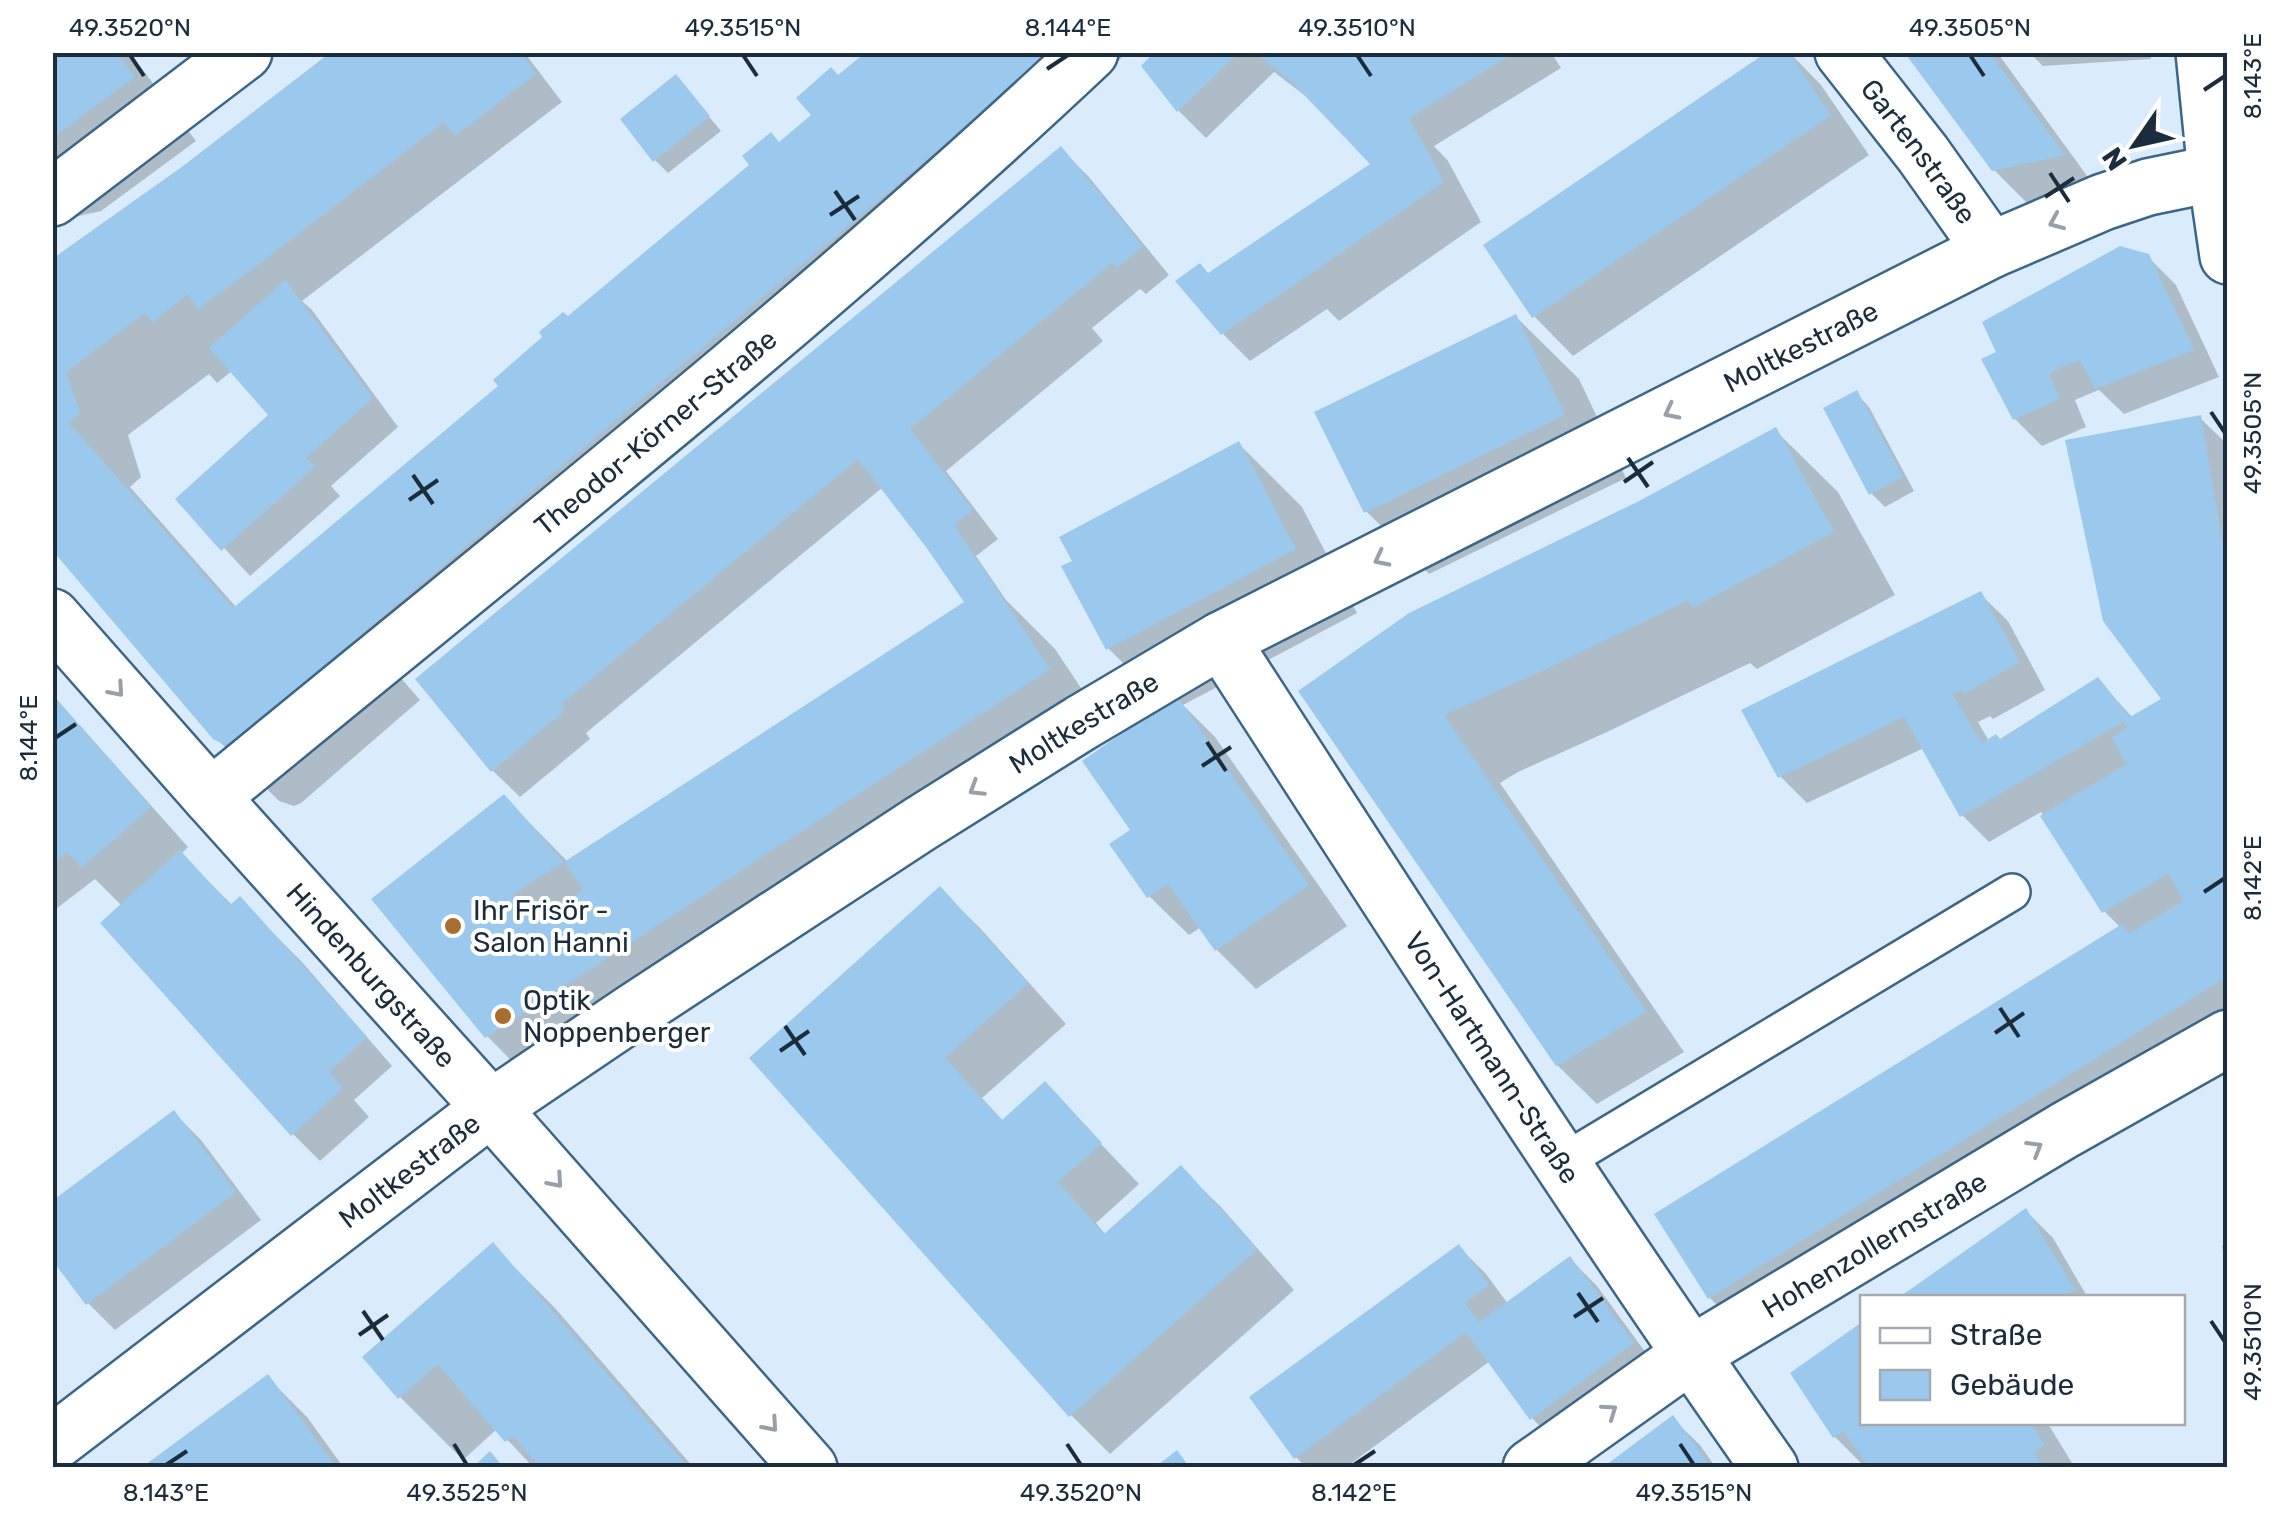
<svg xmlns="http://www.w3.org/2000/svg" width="2280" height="1520" viewBox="0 0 2280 1520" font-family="Rubik,sans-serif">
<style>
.shadow{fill:#0003}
.building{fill:#9bc9ed;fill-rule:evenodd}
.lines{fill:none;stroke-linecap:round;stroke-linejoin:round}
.lane-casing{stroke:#3b6687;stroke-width:40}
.street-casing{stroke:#3b6687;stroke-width:60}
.primary-casing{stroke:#3b6687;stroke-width:60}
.lane{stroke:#fff;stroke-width:35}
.street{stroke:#fff;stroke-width:55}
.primary{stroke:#fff;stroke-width:55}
.oneway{stroke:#98a0a7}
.ticks{fill:none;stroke:#1b2d3c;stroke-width:4}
.poi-dot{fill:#a96d30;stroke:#fff;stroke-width:4}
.labels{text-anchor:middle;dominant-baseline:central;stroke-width:8;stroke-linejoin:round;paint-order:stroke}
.street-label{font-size:28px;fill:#1b2d3c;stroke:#fff}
.poi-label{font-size:28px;fill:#1b2d3c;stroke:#fff;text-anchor:start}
.neatline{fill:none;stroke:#1b2d3c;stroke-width:4}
.ticks-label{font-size:25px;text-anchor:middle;fill:#1b2d3c}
</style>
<rect width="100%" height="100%" fill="#daecfb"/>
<!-- shadow -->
<path class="shadow" d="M52 52H126L140 66 196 141 101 211 52 222Z
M335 52H524L562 102 302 301 312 310 398 427 331 486 340 496 250 576 179 499 272 415 232 371 217 383 209 374 128 435 141 477 130 487 237 608 501 386 568 320 815 116 839 78 870 52H1127L1071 109 1059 97 387 662 420 700 301 803 294 806 279 801 215 737 52 545V262L184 168Z
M1158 52H1551L1561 68 1434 146 1448 161 1481 222 1339 321 1327 309 1250 361 1223 334 1374 165 1316 104 1274 72 1206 138 1179 111 1144 66Z
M1789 52 1821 85 1869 155 1573 356 1534 316Z
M1907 52H1997L2101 195 2034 210 1994 170Z
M2029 52H2150L2151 59 2043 66Z
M676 77 721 131 668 173 655 160Z
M1061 149 1088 176 1169 275 1146 294 1140 289 1092 328 1103 341 946 471 998 539 976 556 1006 600 1055 649 1111 733 549 1099 487 1036 504 797 568 862 968 603 883 487 586 733 590 739 520 797 492 770Z
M2147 256 2176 285 2219 377 2124 414 2099 390 2089 394 2075 400 2086 427 2042 446 2015 419 1999 353Z
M1516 317 1579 379 1626 478 1429 574 1366 511Z
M1856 393 1869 407 1914 491 1885 507 1871 493Z
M2200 418 2228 445V1039L1737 1325 1710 1298 1657 1215 2121 928 2104 911 2041 812 1989 842 1962 815 1924 748 1807 803 1780 776 1980 594 2008 621 2045 690 1993 719 1990 716 1978 722 1989 741 2001 742 2098 680 2133 718 2165 699Z
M1775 430 1838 492 1895 595 1757 669 1750 663 1607 732 1518 772 1500 783 1684 1052 1597 1104 1557 1065 1359 772 1640 503Z
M1239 444 1302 507 1357 613 1183 705 1215 737 1347 926 1256 989 1217 950 1201 927 1189 935 1149 896 1133 831 1165 705 1108 648Z
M52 694 188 847 181 854 233 906 239 899 302 962 392 1066 354 1100 369 1117 320 1161 293 1134 122 906 95 879 52 912Z
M940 889 980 928 1066 1024 982 1098 1004 1122 1045 1085 1139 1184 1096 1223 1106 1235 1181 1168 1221 1207 1294 1290 1110 1454 1071 1415 752 1058Z
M174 1113 201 1140 261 1220 115 1330 88 1303Z
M2026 1211 2053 1238 2088 1298H1902Z
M2228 1242V1278L2222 1246Z
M493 1246 555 1308 694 1468H534L497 1429 463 1460 400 1397 365 1357Z
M1459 1247 1486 1274 1508 1304 1570 1259 1597 1286 1660 1372 1559 1446 1532 1418 1490 1361 1345 1468H1306L1296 1457Z
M1862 1325V1422H2047L2075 1468H1866L1835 1437 1793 1374Z
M267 1377 307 1417 344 1468H146Z
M1672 1418 1700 1445 1716 1468H1607Z"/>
<!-- building -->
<path class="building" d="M52 52H116L135 77 52 138Z
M331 52H520L536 74 455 136 444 122 258 265 198 309 188 294 153 322 145 313 66 372 80 413 69 423 233 608 498 386 493 380 542 337 539 332 563 312 568 316 749 165 742 156 771 132 779 142 811 115 796 98 831 67 838 75 866 52H1049L1031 72 359 636 238 741 230 744 221 743 213 739 52 550V259L183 166Z
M1154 52H1239L1177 112 1141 66Z
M1254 52H1515L1409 118 1444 182 1221 335 1175 281 1200 263 1208 273 1370 164 1291 81Z
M1767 52H1789L1831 115 1532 318 1483 245Z
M1904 52H1989L2065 155 1992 171Z
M676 74 710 116 653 162 620 119Z
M1061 146 1143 246 1117 268 1112 263 910 429 973 510 954 525 1050 669 485 1038 371 899 504 794 564 862 964 602 926 547 858 459 561 704 565 710 491 772 415 679ZM564 862 583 890 535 926 513 894Z
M2120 246 2149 254 2194 350 2095 389 2080 360 2061 367 2049 373 2060 399 2013 420 1981 359 1996 352 1982 322Z
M285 280 373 398 306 458 315 467 221 551 175 499 268 415 209 348Z
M1516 314 1565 415 1364 513 1314 412Z
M1857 390 1903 477 1869 495 1823 408Z
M2201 415 2228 576V976L1708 1299 1654 1214 2122 924 2129 934 2183 901 2169 873 2102 913 2040 816 2127 764 2112 738 2127 727 2123 722 1960 817 1904 717 1778 778 1741 710 1981 591 2020 662 1964 694 1962 690 1952 694 1982 743 1996 734 2000 739 2098 677 2130 717 2161 699 2103 621 2065 440Z
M1776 427 1834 532 1692 608 1688 600 1544 670 1444 715 1647 1012 1556 1066 1298 691 1409 613 1639 501Z
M1239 441 1296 549 1106 650 1061 566 1072 561 1059 537Z
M52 694 151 807 81 868 68 852 52 864Z
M1176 695 1309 885 1215 951 1168 884 1147 898 1109 844 1130 830 1082 761Z
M180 850 230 905 240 896 367 1037 329 1072 343 1088 291 1136 100 923Z
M940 886 1028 983 945 1058 1002 1120 1045 1081 1102 1143 1058 1182 1104 1234 1181 1165 1257 1249 1069 1417 749 1058Z
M174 1110 236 1192 86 1305 52 1260V1201Z
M2026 1208 2075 1290 2063 1298H1898Z
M493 1242 580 1343 689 1468H535L538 1465 513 1436 505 1442 438 1364 398 1399 362 1357Z
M1459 1244 1489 1285 1465 1303 1479 1322 1570 1256 1634 1343 1530 1420 1466 1332 1294 1459 1249 1397Z
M1862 1322V1422H2031L2044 1445 2034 1453 2044 1468H1869L1844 1432 1833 1438 1790 1373Z
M268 1374 335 1465 332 1468H141Z
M1673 1415 1712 1468H1602Z
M1177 1450 1190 1468H1154Z
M490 1451 504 1468H472Z"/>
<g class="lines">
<!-- lane casing -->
<g class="lane-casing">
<path id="lane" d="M1561 1163 2012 892"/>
</g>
<!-- street casing -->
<g class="street-casing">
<g id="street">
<path id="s1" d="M1843 52 1923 154 1991 250"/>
<path d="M52 198 244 52"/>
<path id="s2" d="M52 617 211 797 491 1108 809 1468"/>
<path id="s3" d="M1221 640C1401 918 1579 1197 1770 1468"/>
<path id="s4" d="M211 797C507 553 810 316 1090 52"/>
<path id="s5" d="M52 1444 491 1108 633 1012 920 824 1081 723 1221 640 1991 250 2103 202 2148 187 2216 173"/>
<path id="s6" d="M1531 1468 1690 1355 2065 1130 2228 1038"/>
</g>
</g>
<!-- primary casing -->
<g class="primary-casing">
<path id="primary" d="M2204 52 2216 173 2228 256"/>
</g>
<!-- lane -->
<use href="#lane" class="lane"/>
<!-- street -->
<use href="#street" class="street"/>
<!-- primary -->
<use href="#primary" class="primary"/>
</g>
<!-- one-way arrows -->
<defs><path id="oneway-chevron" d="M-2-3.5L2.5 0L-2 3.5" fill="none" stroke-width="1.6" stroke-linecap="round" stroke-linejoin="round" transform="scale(2.5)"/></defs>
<g class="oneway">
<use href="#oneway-chevron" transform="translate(2056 222) rotate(157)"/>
<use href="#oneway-chevron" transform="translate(1671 412) rotate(153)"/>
<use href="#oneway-chevron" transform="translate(1381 559) rotate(153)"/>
<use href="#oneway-chevron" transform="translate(117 690) rotate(49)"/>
<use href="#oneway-chevron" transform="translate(976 789) rotate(148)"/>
<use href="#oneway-chevron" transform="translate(2035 1148) rotate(-31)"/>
<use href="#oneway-chevron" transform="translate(556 1181) rotate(49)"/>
<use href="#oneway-chevron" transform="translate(1610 1411) rotate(-35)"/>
<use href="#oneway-chevron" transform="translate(771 1425) rotate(49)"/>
</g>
<!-- ticks -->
<path class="ticks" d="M130 55 144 76M743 55 757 76M1357 55 1371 76M1970 55 1984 76M1047 69 1068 55M2204 90 2225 76M2050 173 2069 202M835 191 855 220M2045 197 2074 178M830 215 859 196M2211 412 2225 433M1628 458 1648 487M413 475 433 504M1624 482 1653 462M409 500 438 480M55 738 76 724M1207 742 1226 771M1202 766 1231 747M2204 892 2225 878M2000 1008 2019 1037M785 1026 805 1055M1995 1033 2024 1013M780 1051 809 1031M1578 1293 1598 1322M363 1311 383 1340M1574 1317 1603 1298M2211 1321 2225 1342M359 1335 388 1315M454 1444 467 1465M1067 1444 1081 1465M1680 1444 1694 1465M166 1465 187 1451M1354 1465 1375 1451"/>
<!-- markers -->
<g class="poi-dot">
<circle cx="453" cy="926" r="10"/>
<circle cx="503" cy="1016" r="10"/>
</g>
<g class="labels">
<!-- street labels -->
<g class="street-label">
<text stroke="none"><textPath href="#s1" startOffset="125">Gartenstraße</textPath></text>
<text stroke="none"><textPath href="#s5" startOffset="2070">Moltkestraße</textPath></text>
<text stroke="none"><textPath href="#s4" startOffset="575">Theodor-Körner-Straße</textPath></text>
<text stroke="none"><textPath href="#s5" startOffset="1260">Moltkestraße</textPath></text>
<text stroke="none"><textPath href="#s2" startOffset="480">Hindenburgstraße</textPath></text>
<text stroke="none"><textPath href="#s3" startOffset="498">Von-Hartmann-Straße</textPath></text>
<text stroke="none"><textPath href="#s5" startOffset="450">Moltkestraße</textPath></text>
<text stroke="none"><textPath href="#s6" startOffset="410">Hohenzollernstraße</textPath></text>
</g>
<!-- poi labels -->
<g class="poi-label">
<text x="473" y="910">Ihr Frisör -<tspan x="473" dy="32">Salon Hanni</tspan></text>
<text x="523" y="1000">Optik<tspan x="523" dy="32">Noppenberger</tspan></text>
</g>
</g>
<!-- border -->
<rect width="2280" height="1520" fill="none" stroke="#ffffff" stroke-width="110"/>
<!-- legend -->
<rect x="1860" y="1295" width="325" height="130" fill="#ffffff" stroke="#a4abb1" stroke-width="2.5"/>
<rect x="1880" y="1328" width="50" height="15" fill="#ffffff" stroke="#a4abb1" stroke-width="2.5"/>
<text x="1950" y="1345" font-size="30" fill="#1b2d3c">Straße</text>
<rect x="1880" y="1370" width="50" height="30" fill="#9bc9ed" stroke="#a4abb1" stroke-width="2.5"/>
<text x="1950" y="1395" font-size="30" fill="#1b2d3c">Gebäude</text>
<!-- north arrow -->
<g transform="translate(2135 145) rotate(236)" stroke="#ffffff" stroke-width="8" paint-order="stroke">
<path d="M0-8L18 38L0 25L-18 38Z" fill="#1b2d3c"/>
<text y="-15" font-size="28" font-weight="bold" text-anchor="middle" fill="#1b2d3c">N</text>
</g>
<rect x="55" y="55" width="2170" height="1410" class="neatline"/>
<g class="ticks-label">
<text x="130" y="36">49.3520°N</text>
<text x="743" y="36">49.3515°N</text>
<text x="1068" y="36">8.144°E</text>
<text x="1357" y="36">49.3510°N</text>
<text x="1970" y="36">49.3505°N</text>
<text transform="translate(2252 76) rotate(-90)" y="9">8.143°E</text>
<text transform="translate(2252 433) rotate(-90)" y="9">49.3505°N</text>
<text transform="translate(28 738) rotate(-90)" y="9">8.144°E</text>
<text transform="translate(2252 878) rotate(-90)" y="9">8.142°E</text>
<text transform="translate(2252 1342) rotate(-90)" y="9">49.3510°N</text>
<text x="166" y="1501">8.143°E</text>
<text x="467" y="1501">49.3525°N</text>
<text x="1081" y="1501">49.3520°N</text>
<text x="1354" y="1501">8.142°E</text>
<text x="1694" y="1501">49.3515°N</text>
</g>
</svg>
